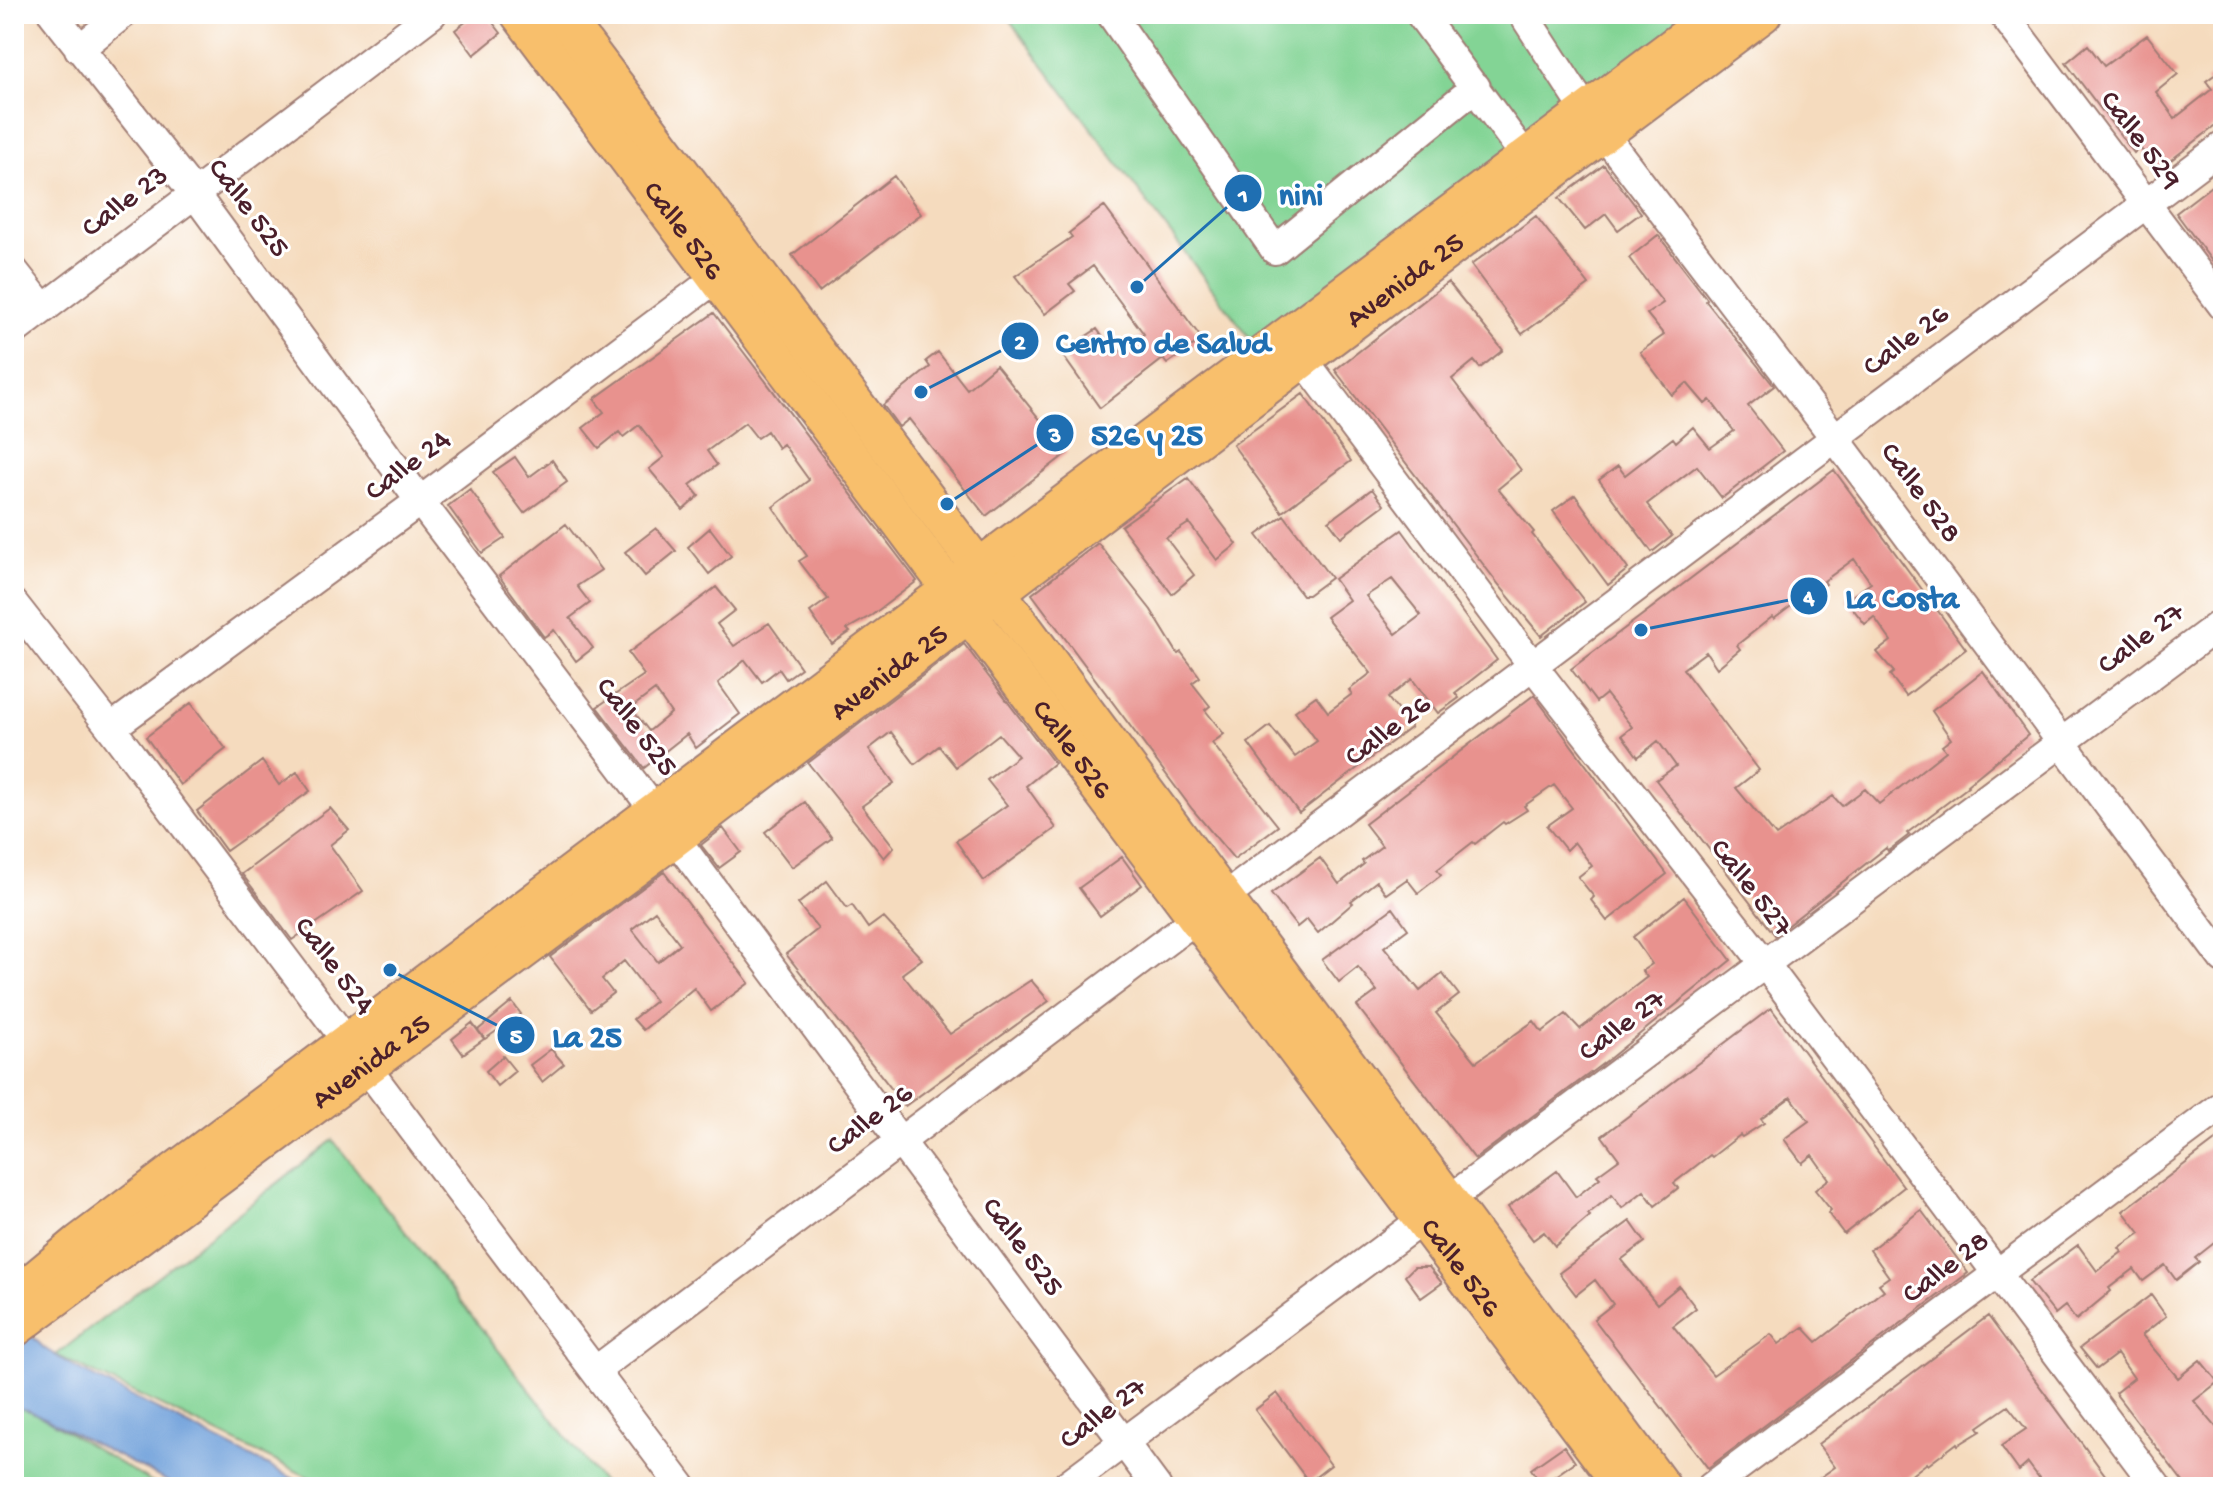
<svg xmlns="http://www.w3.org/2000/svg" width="2237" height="1501" viewBox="0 0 2237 1501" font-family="'Gochi Hand',sans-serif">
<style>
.green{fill:#83d495;stroke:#667a60;stroke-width:2}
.water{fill:#70a0da;stroke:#5d6082;stroke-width:2}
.building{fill:#e8928e;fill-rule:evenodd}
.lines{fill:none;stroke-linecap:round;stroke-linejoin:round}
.minor-casing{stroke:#a07d74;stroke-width:32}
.major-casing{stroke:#a07d74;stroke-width:40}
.minor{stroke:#fff;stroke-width:28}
.major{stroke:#f8bf6c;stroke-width:36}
.labels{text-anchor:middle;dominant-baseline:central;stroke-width:6;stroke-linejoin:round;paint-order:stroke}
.street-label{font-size:30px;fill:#4a1f2b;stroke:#fff}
.leader{fill:none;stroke:#1f6fb2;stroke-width:3}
.callout-dot{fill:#1f6fb2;stroke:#fff;stroke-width:3}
.mark-label{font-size:24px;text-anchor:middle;font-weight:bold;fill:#fff}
.callout-label{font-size:32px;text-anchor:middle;font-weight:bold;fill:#1f6fb2;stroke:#fff;stroke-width:6;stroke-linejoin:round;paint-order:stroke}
</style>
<rect width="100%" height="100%" fill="#fff"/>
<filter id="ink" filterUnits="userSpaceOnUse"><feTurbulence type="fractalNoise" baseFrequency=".0125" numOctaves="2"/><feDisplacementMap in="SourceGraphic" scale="16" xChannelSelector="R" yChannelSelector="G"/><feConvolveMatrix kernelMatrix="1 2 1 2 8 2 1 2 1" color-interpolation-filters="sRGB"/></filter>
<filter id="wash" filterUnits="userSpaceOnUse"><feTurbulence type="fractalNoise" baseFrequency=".006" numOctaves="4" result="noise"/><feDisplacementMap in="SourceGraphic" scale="32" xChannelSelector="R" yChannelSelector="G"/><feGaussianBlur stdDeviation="1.8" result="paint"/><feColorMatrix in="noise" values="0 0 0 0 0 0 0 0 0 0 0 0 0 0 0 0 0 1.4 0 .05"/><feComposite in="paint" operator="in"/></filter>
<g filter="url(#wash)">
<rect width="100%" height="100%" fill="#f5dbbe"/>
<!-- green -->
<path class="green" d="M1005 14H1694L1254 344Z
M333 1140 606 1487H329L56 1355Z
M14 1400 159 1487H14Z"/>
<!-- water -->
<path class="water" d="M14 1318 44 1348 79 1370 310 1487H178L30 1411 14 1407Z"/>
<g id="blocks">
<!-- building -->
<path class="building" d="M476 14H486L501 33 474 55 455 30Z
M2147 35 2178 74 2156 92 2175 118 2212 89 2206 81 2223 69V120L2158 170 2140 148 2134 153 2066 63 2088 45 2104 66Z
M1604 165 1641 213 1618 230 1606 214 1585 230 1559 198Z
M894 176 921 214 819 292 792 255Z
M2223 177V276L2176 213Z
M1104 206 1202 339 1167 364 1163 359 1100 408 1061 353 1097 329 1115 355 1144 334 1093 266 1069 284 1075 291 1045 314 1015 276 1072 237 1069 233Z
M1536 216 1589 285 1522 334 1471 265Z
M1658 235 1707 299 1706 301 1774 386 1748 406 1783 451 1722 498 1697 466 1647 504 1672 536 1652 552 1599 480 1618 466 1625 475 1673 438 1676 442 1693 427 1710 448 1734 431 1710 400 1705 404 1687 383 1672 395 1640 352 1664 335 1647 314 1663 303 1629 258Z
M1448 282 1503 350 1480 368 1474 361 1452 379 1521 470 1498 489 1534 532 1532 534 1585 602 1541 636 1499 585 1335 370Z
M714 313 917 581 872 615 847 629 850 632 832 644 810 612 828 599 799 561 807 556 773 507 809 480 783 444 778 448 767 431 757 438 745 423 707 451 717 465 690 485 699 496 683 510 649 469 664 457 639 425 623 437 619 432 599 448 583 428 604 412 594 399Z
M938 352 967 389 996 365 1067 453 986 516 909 419 899 427 883 405 930 367 926 361Z
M1303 394 1351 461 1282 512 1233 445Z
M515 457 529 477 552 460 567 482 524 513 493 472Z
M1834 470 1966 649 1906 696 1890 675 1894 672 1877 652 1891 641 1874 617 1865 624 1846 600 1871 583 1854 559 1824 581 1826 584 1804 599 1803 597 1774 619 1772 617 1737 645 1740 649 1717 668 1706 652 1683 669 1759 770 1736 788 1776 836 1833 796 1842 806 1865 789 1879 804 1946 751 1942 746 1951 739 1932 711 1983 671 2028 735 1967 785 1968 787 1907 833 1909 835 1888 851 1886 848 1775 935 1656 780 1676 766 1658 741 1638 757 1622 735 1632 727 1606 694 1596 702 1571 669Z
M1188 478 1237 544 1217 560 1189 523 1166 538 1194 575 1172 594 1121 526Z
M470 489 505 538 482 553 448 506Z
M1372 489 1384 505 1341 537 1329 521Z
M1575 495 1628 569 1608 585 1553 511Z
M1284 515 1331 578 1308 595H1302L1257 535Z
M566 524 601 570 577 586 590 603 570 618 593 648 576 661 554 630 544 637 499 576Z
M656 528 676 551 645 576 625 552Z
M710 528 731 556 709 574 688 547Z
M1402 530 1497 660 1455 693 1459 698 1438 713 1412 679 1388 698 1411 727 1299 813 1248 743 1270 726 1295 757 1317 741 1295 711 1316 696 1328 712 1352 694 1349 690 1371 673 1326 617 1349 600 1334 579ZM1392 579 1421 615 1396 634 1366 596Z
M1098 543 1151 610 1178 654 1181 652 1200 677 1192 683 1210 706 1205 710 1224 734 1212 743 1278 826 1234 859 1192 809 1032 594Z
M716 587 735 610 717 624 734 646 769 623 801 668 786 679 779 669 762 682 745 660 718 683 740 714 696 748 687 734 644 768 597 707 644 675 628 653ZM655 690 671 713 649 731 631 708Z
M964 644 1054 763 1026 786 1056 828 984 881 956 841 1007 805 987 780 1018 756 999 734 956 767 939 746 915 764 891 732 869 749 894 783 862 806 894 847 884 858 808 763Z
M1534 695 1667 874 1607 921 1591 900 1594 897 1578 877 1592 866 1574 842 1566 850 1547 826 1572 808 1554 785 1524 806 1527 810 1505 824 1503 822 1475 844 1473 842 1437 870 1441 875 1418 893 1407 879 1386 894 1377 881 1351 901 1353 903 1318 933 1307 919 1297 927 1271 894 1320 858 1339 884 1364 864 1362 861 1382 846 1365 824Z
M191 703 226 749 180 785 146 737Z
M262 761 279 785 297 772 310 791 226 851 197 811Z
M805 802 832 838 792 867 765 832Z
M330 808 349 830 330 845 363 891 292 940 242 874Z
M723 828 741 852 719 868 701 845Z
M1122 857 1142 885 1100 916 1079 888Z
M664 872 749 983 711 1011 694 988 643 1030 633 1019 655 1001 624 961 602 979 613 993 591 1010 550 957ZM655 911 680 944 658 962 632 929Z
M827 881 847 908 852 905 868 928 883 917 922 959 902 974 950 1034 1031 980 1049 1001 905 1106 786 954 818 929 798 904Z
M1684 897 1731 960 1609 1059 1475 1159 1357 1006 1377 991 1358 967 1339 982 1322 960 1393 908 1408 929 1384 947 1420 991 1442 973 1459 995 1436 1013 1476 1062 1534 1021 1542 1032 1566 1014 1580 1029 1647 977 1642 971 1652 964 1633 937Z
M512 1002 521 1014 485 1039 478 1030Z
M1771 1008 1904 1187 1844 1234 1828 1213 1831 1210 1815 1190 1829 1179 1812 1155 1802 1163 1784 1139 1809 1121 1791 1097 1761 1119 1764 1123 1742 1137 1740 1135 1712 1157 1710 1155 1674 1183 1678 1188 1655 1206 1644 1191 1622 1208 1612 1195 1588 1214 1590 1216 1555 1246 1544 1232 1533 1240 1508 1207 1557 1171 1576 1197 1600 1178 1597 1175 1619 1159 1602 1136Z
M472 1023 484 1039 463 1054 452 1039Z
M551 1049 564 1064 542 1082 530 1065Z
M503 1056 515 1071 497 1086 486 1071Z
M2223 1135V1236L2195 1258 2199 1262 2176 1280 2165 1265 2143 1281 2134 1269 2109 1288 2111 1291 2076 1320 2065 1306 2055 1314 2029 1281 2078 1245 2097 1271 2122 1252 2119 1248 2140 1233 2123 1211Z
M1921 1210 1968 1273 1708 1468 1594 1319 1613 1304 1595 1280 1576 1295 1559 1273 1630 1221 1645 1242 1621 1260 1657 1304 1679 1286 1696 1308 1673 1326 1713 1375 1771 1334 1779 1344 1803 1327 1817 1342 1884 1290 1879 1284 1889 1277 1870 1250Z
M1414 1267H1429L1442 1283 1421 1298 1405 1276Z
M2151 1295 2166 1316 2142 1335 2178 1378 2200 1360 2218 1382 2194 1401 2223 1435V1487H2187L2115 1393 2134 1378 2117 1354 2097 1369 2080 1348Z
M1988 1316 2114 1487H2046L2028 1463 2019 1471 2001 1446 2026 1429 2008 1406 1978 1427 1981 1431 1958 1445 1957 1443 1928 1465 1927 1463 1896 1487H1807L1835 1467 1818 1444Z
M1277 1393 1331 1465 1309 1482 1255 1410Z
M1564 1446 1575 1462 1542 1485 1531 1469Z"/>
</g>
</g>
<g filter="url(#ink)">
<use href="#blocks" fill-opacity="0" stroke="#a07d74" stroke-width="2"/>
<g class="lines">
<!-- minor casing -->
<g class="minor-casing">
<path id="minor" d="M53 14 194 193 420 501 655 811 1157 1487
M1111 14 1275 250 1476 87
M1420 14 1525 156
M1523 14 1586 111 1835 438 2223 959
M2003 14 2223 306
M79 49 123 14
M14 271 43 308
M14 331 432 14
M1291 343 1533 666 1765 964 2157 1487
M14 604 111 728 682 1487
M111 728 420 501 731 267
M595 1371 2223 146
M1064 1487 2223 622
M1711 1487 2223 1105"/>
</g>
<!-- major casing -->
<g class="major-casing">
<g id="major">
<path id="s1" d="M519 14 1623 1487"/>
<path d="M562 14 998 593 1662 1487"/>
<path d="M14 1297 79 1243 1716 14"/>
<path id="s2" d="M14 1329 675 838 1303 359 1763 14"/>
</g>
</g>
<!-- minor -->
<use href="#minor" class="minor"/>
<!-- major -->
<use href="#major" class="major"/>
</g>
</g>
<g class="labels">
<!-- street labels -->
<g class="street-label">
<text transform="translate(2139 141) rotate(53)">Calle 529</text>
<text transform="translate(126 203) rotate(-37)">Calle 23</text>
<text transform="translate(247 209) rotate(53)">Calle 525</text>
<text stroke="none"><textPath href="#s1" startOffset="272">Calle 526</textPath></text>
<text stroke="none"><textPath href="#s2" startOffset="1742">Avenida 25</textPath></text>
<text transform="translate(1907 342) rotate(-37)">Calle 26</text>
<text transform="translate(409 467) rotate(-37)">Calle 24</text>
<text transform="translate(1919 494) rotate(54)">Calle 528</text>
<text transform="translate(2142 640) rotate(-37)">Calle 27</text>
<text stroke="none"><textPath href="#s2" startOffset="1094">Avenida 25</textPath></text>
<text transform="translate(635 728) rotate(53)">Calle 525</text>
<text transform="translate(1389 732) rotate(-37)">Calle 26</text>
<text stroke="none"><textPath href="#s1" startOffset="920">Calle 526</textPath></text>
<text transform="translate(1750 889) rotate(52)">Calle 527</text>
<text transform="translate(333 967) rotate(53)">Calle 524</text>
<text transform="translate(1623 1027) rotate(-37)">Calle 27</text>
<text stroke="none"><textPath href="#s2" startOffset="446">Avenida 25</textPath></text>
<text transform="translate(871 1121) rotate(-37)">Calle 26</text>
<text transform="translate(1021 1248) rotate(53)">Calle 525</text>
<text stroke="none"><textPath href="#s1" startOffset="1568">Calle 526</textPath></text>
<text transform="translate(1947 1269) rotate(-37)">Calle 28</text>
<text transform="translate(1104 1415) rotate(-37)">Calle 27</text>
</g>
</g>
<!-- callouts -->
<path class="leader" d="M1137 287L1243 193M921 392L1020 341M947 504L1055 433M1641 630L1809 596M390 970L516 1035"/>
<g class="callout-dot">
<circle cx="1137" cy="287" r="8"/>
<circle cx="921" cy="392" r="8"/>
<circle cx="947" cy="504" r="8"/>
<circle cx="1641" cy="630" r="8"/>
<circle cx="390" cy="970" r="8"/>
<circle cx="1243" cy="193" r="20"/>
<circle cx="1020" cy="341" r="20"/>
<circle cx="1055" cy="433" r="20"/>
<circle cx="1809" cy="596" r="20"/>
<circle cx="516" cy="1035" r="20"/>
</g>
<g class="mark-label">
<text x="1243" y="202">1</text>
<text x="1020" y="349">2</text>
<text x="1055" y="442">3</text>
<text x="1809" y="604">4</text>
<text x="516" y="1043">5</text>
</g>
<g class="callout-label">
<text x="1301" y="204">nini</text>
<text x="1163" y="352">Centro de Salud</text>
<text x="1147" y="444">526 y 25</text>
<text x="1902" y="607">La Costa</text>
<text x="587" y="1046">La 25</text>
</g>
<!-- margin -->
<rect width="2237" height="1501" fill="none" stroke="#fff" stroke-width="48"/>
</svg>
